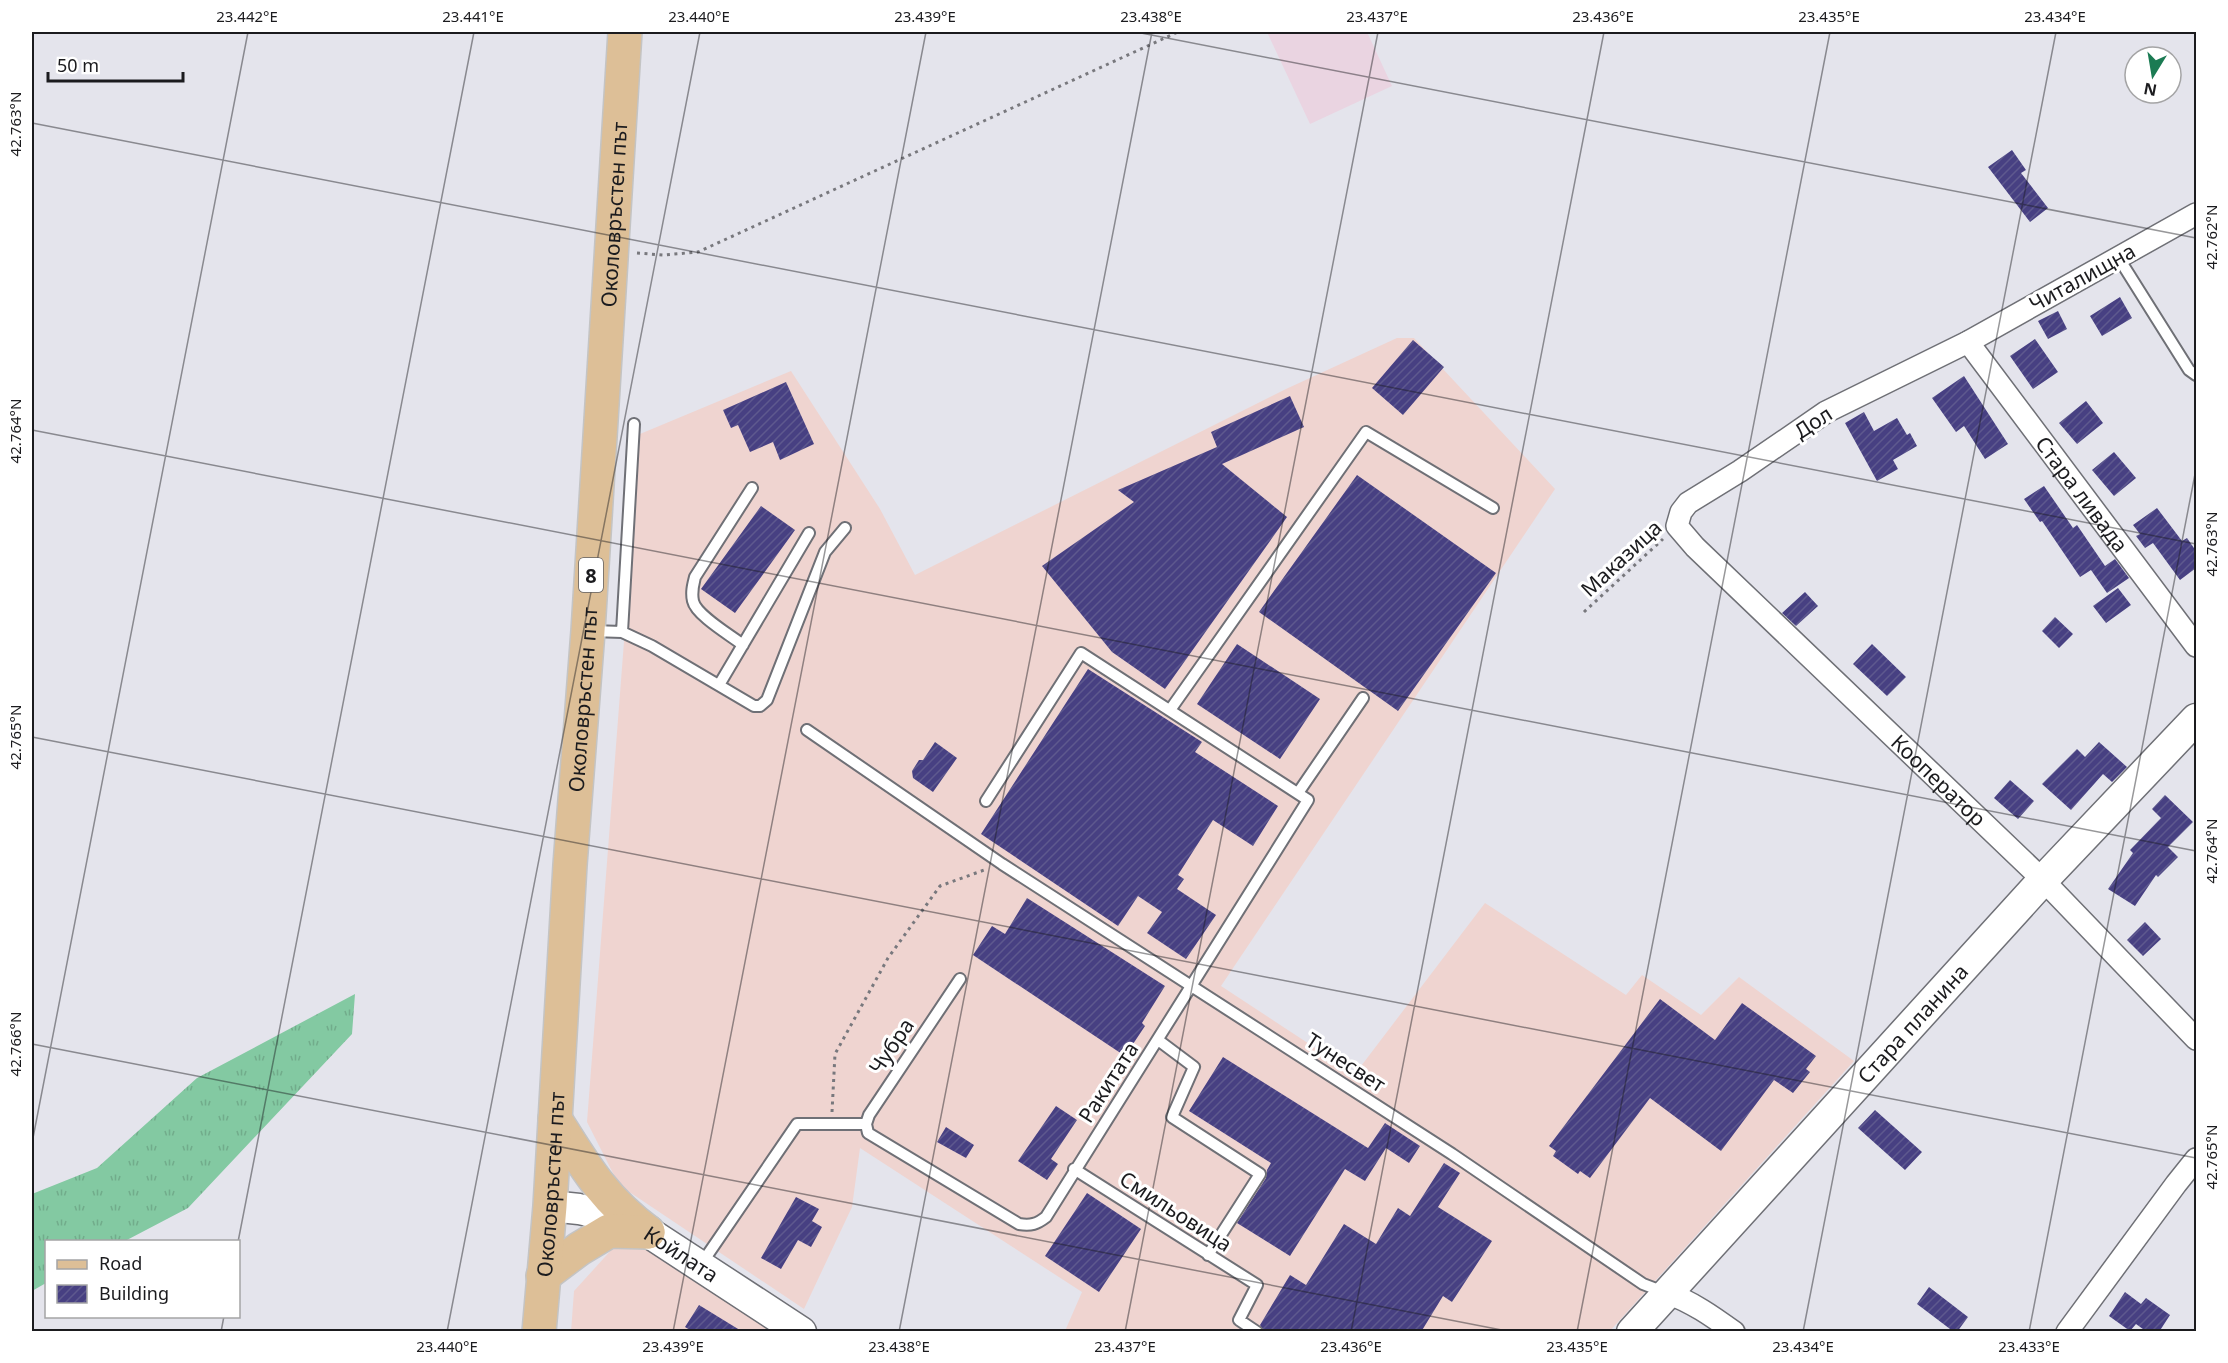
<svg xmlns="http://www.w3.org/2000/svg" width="2228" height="1363" viewBox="0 0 2228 1363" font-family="'Noto Sans',sans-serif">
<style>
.commercial{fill:#ead4e1}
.industrial{fill:#efd4d0}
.grass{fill:url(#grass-tufts)}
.building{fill:url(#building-hatch)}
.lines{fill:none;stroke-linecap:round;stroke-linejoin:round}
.lane-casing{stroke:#6f7076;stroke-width:14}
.street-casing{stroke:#6f7076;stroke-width:24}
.secondary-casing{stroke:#6f7076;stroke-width:33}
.primary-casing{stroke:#c4c4c4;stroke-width:36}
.path{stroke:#78787d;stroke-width:3;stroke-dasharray:3 4.5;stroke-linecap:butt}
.lane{stroke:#fff;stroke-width:10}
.street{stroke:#fff;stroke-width:21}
.secondary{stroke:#fff;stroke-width:30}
.primary{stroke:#ddbf97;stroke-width:33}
.ticks{fill:none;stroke:#1b1b1e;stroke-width:1.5;stroke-opacity:0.45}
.labels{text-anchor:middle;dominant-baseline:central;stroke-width:6;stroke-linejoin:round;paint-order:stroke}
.shield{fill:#fff;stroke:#5f5f62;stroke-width:1.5}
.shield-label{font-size:20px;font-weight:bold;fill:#1b1b1e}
.street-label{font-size:21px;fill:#1b1b1e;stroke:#fff}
.neatline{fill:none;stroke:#1b1b1e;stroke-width:2}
.ticks-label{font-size:15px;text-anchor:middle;fill:#1b1b1e}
</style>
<defs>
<pattern id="grass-tufts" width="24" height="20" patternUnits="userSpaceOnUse" patternTransform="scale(1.5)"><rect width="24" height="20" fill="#83c9a2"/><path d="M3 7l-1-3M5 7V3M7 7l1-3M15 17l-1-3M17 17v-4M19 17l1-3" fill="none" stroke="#71ac8b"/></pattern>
<pattern id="building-hatch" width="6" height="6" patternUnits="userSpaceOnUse" patternTransform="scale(1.5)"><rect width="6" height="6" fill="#474082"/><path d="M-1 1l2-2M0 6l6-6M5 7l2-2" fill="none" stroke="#5e598e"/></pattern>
</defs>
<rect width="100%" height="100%" fill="#e4e4ec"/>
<!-- commercial -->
<path class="commercial" d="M1267 32H1367L1392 86 1310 124Z"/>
<!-- industrial -->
<path class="industrial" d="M1397 338H1414L1555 489 1221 986 1355 1074 1485 903 1626 995 1642 975 1701 1015 1739 977 1854 1061 1609 1332 1065 1331 1082 1292 860 1148 852 1207 804 1309 619 1185 587 1122 640 434 791 371 880 509 915 575 1286 389Z
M614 1247 650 1250 777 1332H571L574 1291Z"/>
<!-- grass -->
<path class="grass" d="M355 994 352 1034 188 1208 125 1241 46 1242V1283L32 1291V1194L97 1168 197 1078Z"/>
<!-- building -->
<path class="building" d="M2012 150 2026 170 2021 173 2048 208 2030 222 1988 167Z
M2120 297 2132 318 2102 336 2090 316Z
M2058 311 2067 329 2048 339 2038 321Z
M2035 339 2058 372 2033 389 2010 356Z
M1413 340 1444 367 1403 415 1372 388Z
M1964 376 2008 444 1985 459 1964 426 1956 432 1932 398Z
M786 382 814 444 780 460 773 442 750 452 738 425 731 428 723 410Z
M1290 396 1304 427 1222 464 1287 517 1165 689 1112 652 1042 566 1134 502 1118 490 1217 447 1211 432Z
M2086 401 2103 423 2077 444 2059 423Z
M1864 412 1874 431 1897 418 1907 435 1910 433 1917 446 1893 460 1898 469 1877 481 1845 423Z
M2114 452 2136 478 2114 496 2092 470Z
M1357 475 1496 573 1398 711 1259 612Z
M2044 486 2073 528 2077 525 2105 566 2115 559 2129 578 2107 593 2091 570 2080 577 2042 521 2040 522 2024 499Z
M761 506 795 530 735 613 701 589Z
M2157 508 2182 541 2187 538 2196 551V568L2180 580 2153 543 2145 548 2136 536 2140 534 2133 525Z
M2118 588 2131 605 2106 623 2093 606Z
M1805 592 1818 606 1796 626 1782 613Z
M2055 617 2073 634 2059 648 2042 631Z
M1237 644 1320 699 1280 759 1197 704Z
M1872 644 1906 677 1887 696 1853 664Z
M1088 669 1202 742 1195 752 1278 806 1253 846 1213 820 1178 875 1184 879 1177 889 1216 915 1186 959 1147 933 1162 912 1138 896 1118 926 981 834Z
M935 742 957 758 933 792 913 778 912 771 919 760H923Z
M2099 742 2127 767 2112 782 2103 774 2071 810 2042 784 2077 749 2085 757Z
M2010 780 2034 801 2018 819 1994 798Z
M2165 795 2193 822 2168 847 2178 857 2158 877 2156 875 2135 906 2108 889 2133 853 2130 850 2161 818 2152 809Z
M1027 898 1165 986 1142 1023 1145 1026 1125 1056 973 955 992 926 1005 934Z
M2145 922 2161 939 2143 956 2127 940Z
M1660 999 1715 1040 1742 1003 1816 1056 1806 1069 1810 1072 1793 1093 1774 1080 1721 1151 1650 1098 1590 1178 1580 1171 1578 1174 1553 1156 1556 1151 1549 1146Z
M1223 1057 1368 1148 1385 1123 1420 1146 1409 1163 1386 1148 1365 1181 1345 1169 1290 1256 1237 1223 1266 1178 1267 1170 1271 1163 1189 1111Z
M1056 1106 1077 1120 1051 1159 1058 1164 1047 1180 1018 1161Z
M1875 1110 1922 1152 1905 1170 1858 1128Z
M946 1127 974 1145 966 1158 937 1142Z
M1444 1163 1460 1173 1438 1207 1492 1241 1452 1302 1443 1296 1421 1332H1264L1260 1325 1290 1275 1306 1285 1344 1224 1376 1244 1398 1208 1410 1216Z
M1087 1193 1141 1229 1099 1292 1045 1256Z
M796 1197 819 1209 812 1221 822 1227 811 1247 798 1240 781 1269 761 1258Z
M1929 1287 1968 1317 1957 1332H1954L1917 1304Z
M2125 1292 2141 1304 2146 1298 2170 1315 2159 1332H2147L2136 1324 2130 1331 2109 1316Z
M699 1305 743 1332H693L685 1327Z"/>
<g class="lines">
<!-- lane casing -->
<g class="lane-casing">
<path id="lane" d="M2118 257 2189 370 2196 375
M592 631 622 632 652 646 754 706H760L767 700 825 552 845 528
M622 632 634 424
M743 645C730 635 696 615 693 601 691 592 693 585 695 577L752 488
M719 685 809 533
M1170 710 1366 432 1493 508
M807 730 1002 864 1452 1154 1643 1284 1664 1292
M1298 793 1363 698
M960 979 869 1115 866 1124 868 1133 1019 1224C1031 1226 1037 1224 1046 1217L1308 800 1081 653 986 801
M1158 1040 1194 1067 1172 1117 1260 1174 1208 1255
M1074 1169 1257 1285 1239 1320 1257 1332
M702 1263 797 1124H866"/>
</g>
<!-- street casing -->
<g class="street-casing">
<g id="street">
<path id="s1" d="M2196 214 1968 342 1826 412 1740 471 1688 503 1681 512 1677 526 1695 547 2043 880 2196 1039"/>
<path id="s2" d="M1968 342 2196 646"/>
<path d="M1667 1293C1692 1302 1712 1316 1734 1332"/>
<path d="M2067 1332 2176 1184 2196 1159"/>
</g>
</g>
<!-- secondary casing -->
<g class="secondary-casing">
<g id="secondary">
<path id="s3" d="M550 1206 579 1209 605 1215 648 1232 801 1332"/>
<path id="s4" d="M1632 1332 2043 880 2196 719"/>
</g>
</g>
<!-- primary casing -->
<g class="primary-casing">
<g id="primary">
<path d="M555 1119C584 1165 603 1199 648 1232"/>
<path d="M543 1276 579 1249 609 1231 648 1232"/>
<path id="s5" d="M539 1332 550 1206 570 865 588 631 625 32"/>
</g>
</g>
<!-- path -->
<path class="path" d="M637 253 663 255 698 252 1178 32
M1584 612 1663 539
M832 1112 835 1054 888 958 940 886 987 869"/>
<!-- lane -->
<use href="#lane" class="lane"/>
<!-- street -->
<use href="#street" class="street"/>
<!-- secondary -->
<use href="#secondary" class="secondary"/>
<!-- primary -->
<use href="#primary" class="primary"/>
</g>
<!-- ticks -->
<path class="ticks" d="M1136 32 2196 238M32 123 2196 544M32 430 2196 851M32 737 2196 1158M32 1044 1512 1332M32 1143 248 32M238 1242 474 32M221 1332 224 1316M447 1332 700 32M673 1332 926 32M899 1332 1152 32M1125 1332 1378 32M1351 1332 1604 32M1577 1332 1830 32M1803 1332 2056 32M2029 1332 2196 469"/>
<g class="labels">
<!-- shield labels -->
<rect class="shield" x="579" y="558" width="24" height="34" rx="4.5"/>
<g class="shield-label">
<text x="591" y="575">8</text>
</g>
<!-- street labels -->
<g class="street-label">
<text stroke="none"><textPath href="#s5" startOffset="1120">Околовръстен път</textPath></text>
<text transform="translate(2082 277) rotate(-29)">Читалищна</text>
<text transform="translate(1813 422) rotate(-33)">Дол</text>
<text stroke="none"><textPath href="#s2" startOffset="190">Стара ливада</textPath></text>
<text transform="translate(1621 558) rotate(-43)">Маказица</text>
<text stroke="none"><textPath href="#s5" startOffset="634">Околовръстен път</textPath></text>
<text stroke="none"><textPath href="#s1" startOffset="976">Кооператор</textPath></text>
<text stroke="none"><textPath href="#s4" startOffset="417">Стара планина</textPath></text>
<text transform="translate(891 1046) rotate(-56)">Чубра</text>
<text transform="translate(1346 1062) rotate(33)">Тунесвет</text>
<text transform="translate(1108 1082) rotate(-57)">Ракитата</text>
<text stroke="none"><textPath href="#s5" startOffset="148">Околовръстен път</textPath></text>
<text transform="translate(1176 1211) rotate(33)">Смильовица</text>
<text stroke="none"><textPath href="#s3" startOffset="142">Койлата</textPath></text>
</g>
</g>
<!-- border -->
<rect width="2228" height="1363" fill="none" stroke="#ffffff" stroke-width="66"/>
<!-- legend -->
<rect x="45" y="1240" width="195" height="78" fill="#ffffff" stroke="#a4a4a5" stroke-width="1.5"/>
<rect x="57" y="1260" width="30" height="9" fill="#ddbf97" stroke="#a4a4a5" stroke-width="1.5"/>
<text x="99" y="1270" font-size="18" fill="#1b1b1e">Road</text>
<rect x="57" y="1285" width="30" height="18" fill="url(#building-hatch)" stroke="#a4a4a5" stroke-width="1.5"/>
<text x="99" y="1300" font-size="18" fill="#1b1b1e">Building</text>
<!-- north arrow -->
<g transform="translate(2153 75) rotate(191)"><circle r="28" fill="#ffffff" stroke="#a4a4a5" stroke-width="1.5"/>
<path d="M0-4.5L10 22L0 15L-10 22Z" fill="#1b7b53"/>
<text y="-9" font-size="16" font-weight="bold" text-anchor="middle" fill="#1b1b1e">N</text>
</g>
<!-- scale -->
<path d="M48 72v9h135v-9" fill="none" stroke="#1b1b1e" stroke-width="3"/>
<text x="57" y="72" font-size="18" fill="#1b1b1e" stroke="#ffffff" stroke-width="4.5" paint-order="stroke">50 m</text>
<rect x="33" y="33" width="2162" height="1297" class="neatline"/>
<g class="ticks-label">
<text x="247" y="22">23.442°E</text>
<text x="473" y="22">23.441°E</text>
<text x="699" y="22">23.440°E</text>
<text x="925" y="22">23.439°E</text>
<text x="1151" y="22">23.438°E</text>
<text x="1377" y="22">23.437°E</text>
<text x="1603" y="22">23.436°E</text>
<text x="1829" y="22">23.435°E</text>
<text x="2055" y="22">23.434°E</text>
<text transform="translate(16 124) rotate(-90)" y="5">42.763°N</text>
<text transform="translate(2212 237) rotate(-90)" y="5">42.762°N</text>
<text transform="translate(16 431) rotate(-90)" y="5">42.764°N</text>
<text transform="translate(2212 544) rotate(-90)" y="5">42.763°N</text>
<text transform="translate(16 737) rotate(-90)" y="5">42.765°N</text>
<text transform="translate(2212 851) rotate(-90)" y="5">42.764°N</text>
<text transform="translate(16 1044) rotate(-90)" y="5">42.766°N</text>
<text transform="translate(2212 1157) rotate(-90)" y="5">42.765°N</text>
<text x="447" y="1352">23.440°E</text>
<text x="673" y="1352">23.439°E</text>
<text x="899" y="1352">23.438°E</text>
<text x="1125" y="1352">23.437°E</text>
<text x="1351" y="1352">23.436°E</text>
<text x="1577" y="1352">23.435°E</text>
<text x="1803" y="1352">23.434°E</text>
<text x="2029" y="1352">23.433°E</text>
</g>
</svg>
